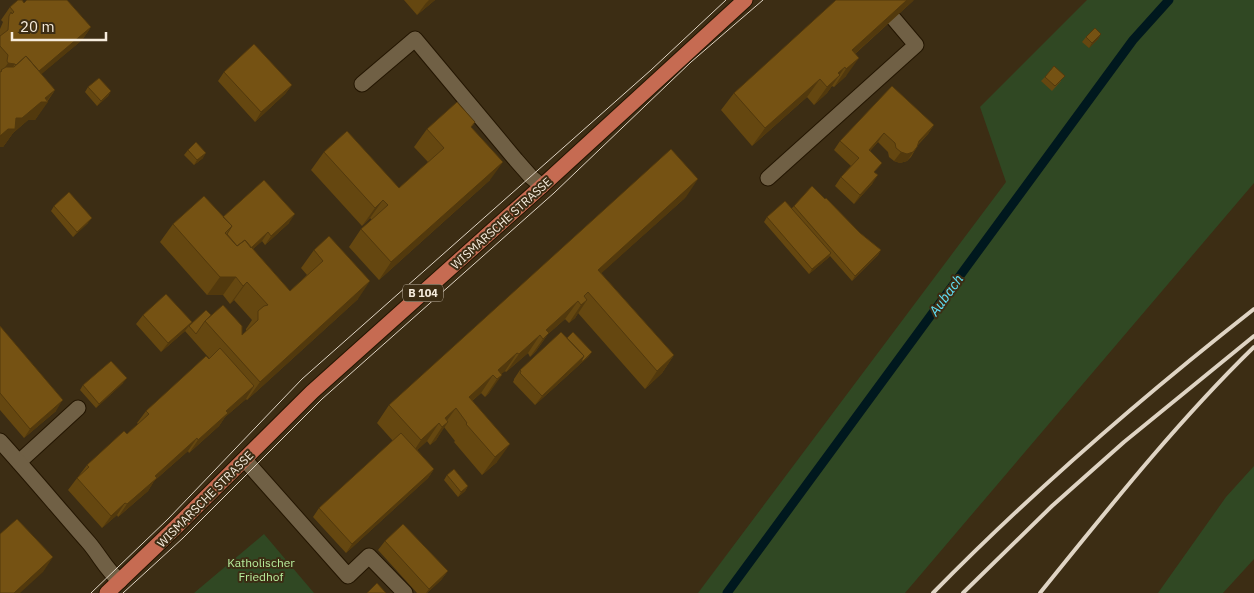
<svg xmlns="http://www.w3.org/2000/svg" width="1254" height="593" viewBox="0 0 1254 593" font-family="'IBM Plex Sans',sans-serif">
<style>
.green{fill:#304823}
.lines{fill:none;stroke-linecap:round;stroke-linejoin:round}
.stream{stroke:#00181e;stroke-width:9}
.service-casing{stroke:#231500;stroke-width:17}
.minor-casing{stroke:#231500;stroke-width:17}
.primary-casing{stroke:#231500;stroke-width:17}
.service{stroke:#706045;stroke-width:15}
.minor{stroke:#706045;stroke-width:15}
.primary{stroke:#c66b52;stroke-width:15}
.tram{stroke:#dfd4c4;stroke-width:1}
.rail{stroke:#dfd4c4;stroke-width:4}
.wall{fill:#654710}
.shaded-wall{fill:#52390d}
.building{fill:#755213;stroke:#52390d}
.labels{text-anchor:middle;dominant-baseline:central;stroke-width:4;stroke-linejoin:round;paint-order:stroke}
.shield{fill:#3c2d14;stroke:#beb3a1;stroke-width:1}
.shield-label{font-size:11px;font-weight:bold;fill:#f6ecdd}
.street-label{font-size:12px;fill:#f6ecdd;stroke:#3c2d14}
.park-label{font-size:12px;fill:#b8ed9c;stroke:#3c2d14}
.water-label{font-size:14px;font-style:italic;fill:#61e5fd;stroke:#3c2d14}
</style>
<rect width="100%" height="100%" fill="#3c2d14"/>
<!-- green -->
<path class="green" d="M1087 0H1254V183L905 593H698L1006 182 980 107Z
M1254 466V559L1223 593H1158L1226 497Z
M264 534 314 593H194Z"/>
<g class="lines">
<!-- stream -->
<path class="stream" d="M727 593 1133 40 1169 0"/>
<!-- service casing -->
<g class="service-casing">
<path id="service" d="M362 84 415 39 516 160 531 177 542 186
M768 178 916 45 894 19
M245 460 348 576 369 556 405 593
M19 462 78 408"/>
</g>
<!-- minor casing -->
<g class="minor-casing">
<path id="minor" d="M0 441C30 474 59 509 89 543 100 556 107 571 120 581"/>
</g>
<!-- primary casing -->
<g class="primary-casing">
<path id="primary" d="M107 593 175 528 312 392 542 186 745 0"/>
</g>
<!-- service -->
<use href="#service" class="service"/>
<!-- minor -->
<use href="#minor" class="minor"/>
<!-- primary -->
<use href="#primary" class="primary"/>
<!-- tram -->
<path class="tram" d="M91 593 168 519 302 379 651 70 726 0
M123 593 183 538 322 399 554 193 691 62 763 0"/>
<!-- rail -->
<path class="rail" d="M933 593C1033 491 1142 397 1254 309
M963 593 1052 506 1124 442 1254 336
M1040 593C1108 509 1176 423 1254 347"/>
</g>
<!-- wall -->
<path class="wall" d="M404 0H435L417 15Z
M914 0 855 54 846 76 834 87 832 86 827 93 814 105 807 97 752 146 721 110 734 93Z
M24 3 91 27 82 40 41 74 55 90 35 120H28L13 133 3 147H0V29L3 22 1 20 10 7Z
M1101 34 1098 39 1089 48 1082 42 1086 37Z
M224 72 292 85 285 94 255 122 218 81Z
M1045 77 1061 81 1052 91 1041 81Z
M88 87 111 91 108 96 97 106 85 92Z
M475 122 471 127 490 180 379 280 349 247 361 229 372 220 370 218 362 226 311 170 324 152 399 188 428 162 414 147 427 129Z
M934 125 928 134 918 145 911 157 907 161 900 163 894 161 889 157 888 152 878 142 870 151 875 173 872 184 854 204 835 186 841 177 851 166 834 150 840 141Z
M188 150 203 158 194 165 184 155Z
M686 197 601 273 674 355 662 373 645 389 578 313 575 318 569 323 565 319 548 334 536 351 530 357 528 353 506 372 505 371 501 374 489 393 485 397 481 393 472 401 497 462 482 475 454 442 455 441 444 427 436 440 430 445 427 441 417 450 434 469 428 478 346 553 313 517 319 508 393 441 377 423 389 405Z
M54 206 88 223 73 237 51 211Z
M794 206 860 233 881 250 878 255 852 281 830 256 828 258 809 274 764 222 767 217 792 208Z
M223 217 289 223 265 245 262 241 253 249 290 291 307 275 301 268 314 250 358 299 247 400 246 399 225 417 219 426 189 453 188 451 154 481 148 491 118 517 117 515 102 528 68 490 87 465 127 434 138 424 137 423 146 411 209 358 185 331 161 352 136 324 143 315 189 326 211 315 242 335 246 332V329L252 320 234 300 230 304 223 295H207L160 242 173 224Z
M0 326 56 411 24 438 0 410Z
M592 352 588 357 579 365 578 366 535 405 513 382 514 380V379L520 370Z
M123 383 96 408 80 390 83 385Z
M447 475 468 486 465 491 458 497 444 480Z
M385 541 448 571 441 580 427 593H417L378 550Z"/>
<!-- shaded-wall -->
<path class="shaded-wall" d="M429 0H435L417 15 426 3Z
M907 0H914L839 68 852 50Z
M91 27 82 40 25 88 34 75Z
M1101 34 1098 39 1089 48 1092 43Z
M859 58 846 76 834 87 846 69Z
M8 63 15 64 6 76 0 75Z
M845 67 827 93 814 105 827 87 838 73Z
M820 79 807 97 752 146 765 128Z
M292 85 285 94 255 122 261 112Z
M55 90 46 102H48L35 120H28L13 133 3 147H0V136L16 118 45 98Z
M111 91 108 96 97 106 101 101Z
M934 125 928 134 912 150 919 141Z
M884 133 878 142 862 159 869 150Z
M917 147 907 161 900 163 894 161 901 152Z
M206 153 203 158 194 165 197 160Z
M503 162 490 180 379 280 391 262Z
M878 175 872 184 854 204 860 195Z
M698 179 686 197 585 288 598 270Z
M383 200 370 218 362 226 375 208Z
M295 214 289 223 265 245 271 236Z
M92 218 88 223 73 237 77 232Z
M268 232 262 241 237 264 244 255Z
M881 250 878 255 852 281 855 276Z
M831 253 828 258 809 274 812 269Z
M220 277H236L223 295H207Z
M370 281 358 299 247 400 260 382Z
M247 282 234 300 230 304 243 286Z
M587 300 575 318 569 323 581 305Z
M578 301 565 319 548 334 536 351 530 357 543 339 546 330Z
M192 322 185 331 161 352 168 343Z
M540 335 528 353 506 372 519 354Z
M592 352 588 357 579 365 578 366 535 405 542 396 584 356Z
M517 353 505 371 496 378 498 370Z
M674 355 662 373 645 389 657 371Z
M493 375 481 393 459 412 469 397Z
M502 375 489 393 485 397 497 379Z
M127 378 123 383 96 408 99 404Z
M254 386 246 399 225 417 219 426 189 453 198 440 226 411Z
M62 401 56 411 24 438 30 429Z
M456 408 443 426 448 422 436 440 430 445 442 427 445 418Z
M439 423 427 441 409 458 421 440Z
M197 438 188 451 154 481 148 491 118 517 127 504 155 476Z
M510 444 497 462 482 475 495 457Z
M434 469 428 478 346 553 352 544Z
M468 486 465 491 458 497 461 492Z
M125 503 117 515 102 528 111 516Z
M53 557 43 572 20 593H14Z
M448 571 441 580 427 593H426L429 589Z"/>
<!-- building -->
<path class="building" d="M18 0H22L24 3 27 0H67L91 27 39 71 26 56 16 65 15 64 8 63 7 61 8 55 0 46V36L8 30 9 16 11 12 12 14 14 12 10 7Z
M836 0H907L852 50 859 58 846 69 845 67 838 73 840 75 827 87 820 79 765 128 734 93Z
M1095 28 1101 34 1092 43 1086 37Z
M254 44 292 85 261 112 224 72Z
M26 56 55 90 45 98 48 102H41L22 118H16L15 129H8L0 136V72L2 71 1 70 6 67H14Z
M1054 66 1065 76 1055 86 1045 77Z
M99 78 111 91 101 101 88 87Z
M892 86 934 125 919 141 917 147 913 152 907 154 901 152 896 148 895 143 884 133 869 150 882 163 874 172 878 175 860 195 841 177 859 158 840 141Z
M457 102 475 122 471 127 503 162 391 262 361 229 388 205 383 200 375 208 324 152 347 131 399 188 444 148 427 129Z
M196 142 206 153 197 160 188 150Z
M671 149 698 179 598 270 674 355 657 371 588 292 584 296 587 300 581 305 578 301 546 330 549 333 543 339 540 335 519 354 517 353 498 370 502 375 497 379 493 375 469 397 510 444 495 457 466 424 467 423 456 408 445 418 448 422 442 427 439 423 421 440 389 405Z
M264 180 295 214 271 236 268 232 251 248 245 240 237 246 227 234 232 226 223 217Z
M812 186 825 199 826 198 860 233 881 250 855 276 794 206Z
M69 192 92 218 77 232 54 206Z
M204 196 232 226 225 233 237 246 245 240 290 291 323 261 314 250 329 236 370 281 260 382 205 321 223 305 242 326V335L258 320V311L264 306 268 305 247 282 243 286 236 277H220L173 224Z
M785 201 831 253 812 269 767 217Z
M166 294 192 322 168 343 143 315Z
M206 310 211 315 205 321 196 334 189 326Z
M0 326 63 400 62 401 30 429 0 393Z
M561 332 584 356 542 396 520 373 521 371 520 370Z
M573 332 592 352 583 361H581L584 356 567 338Z
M220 348 254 386 226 411 228 413 198 440 197 438 155 476 157 478 127 504 125 503 111 516 77 478 89 467 87 465 124 431 127 434 149 414 146 411 206 356 209 359Z
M111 361 127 378 99 404 83 385Z
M401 433 434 469 352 544 319 508Z
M454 469 468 486 461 492 447 475Z
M17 519 53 557 14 593H0V534Z
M403 524 448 571 429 589 385 541Z
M377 583 386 593H367Z"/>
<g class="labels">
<!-- shield labels -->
<rect class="shield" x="403" y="284.5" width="40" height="17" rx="4"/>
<g class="shield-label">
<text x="423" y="293">B 104</text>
</g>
<!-- street labels -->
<g class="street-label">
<text transform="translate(501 223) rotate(-42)">WISMARSCHE STRASSE</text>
<text transform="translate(205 499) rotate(-45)">WISMARSCHE STRASSE</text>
</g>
<!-- park labels -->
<g class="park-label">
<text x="261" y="562">Katholischer<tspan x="261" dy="14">Friedhof</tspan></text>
</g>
<!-- water labels -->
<g class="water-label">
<text transform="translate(946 295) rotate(-54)">Aubach</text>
</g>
</g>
<!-- scale -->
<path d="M12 32v8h94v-8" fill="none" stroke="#f6ecdd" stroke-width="2.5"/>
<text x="20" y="32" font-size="15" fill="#f6ecdd" stroke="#3c2d14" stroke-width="4" paint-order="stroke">20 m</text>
</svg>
